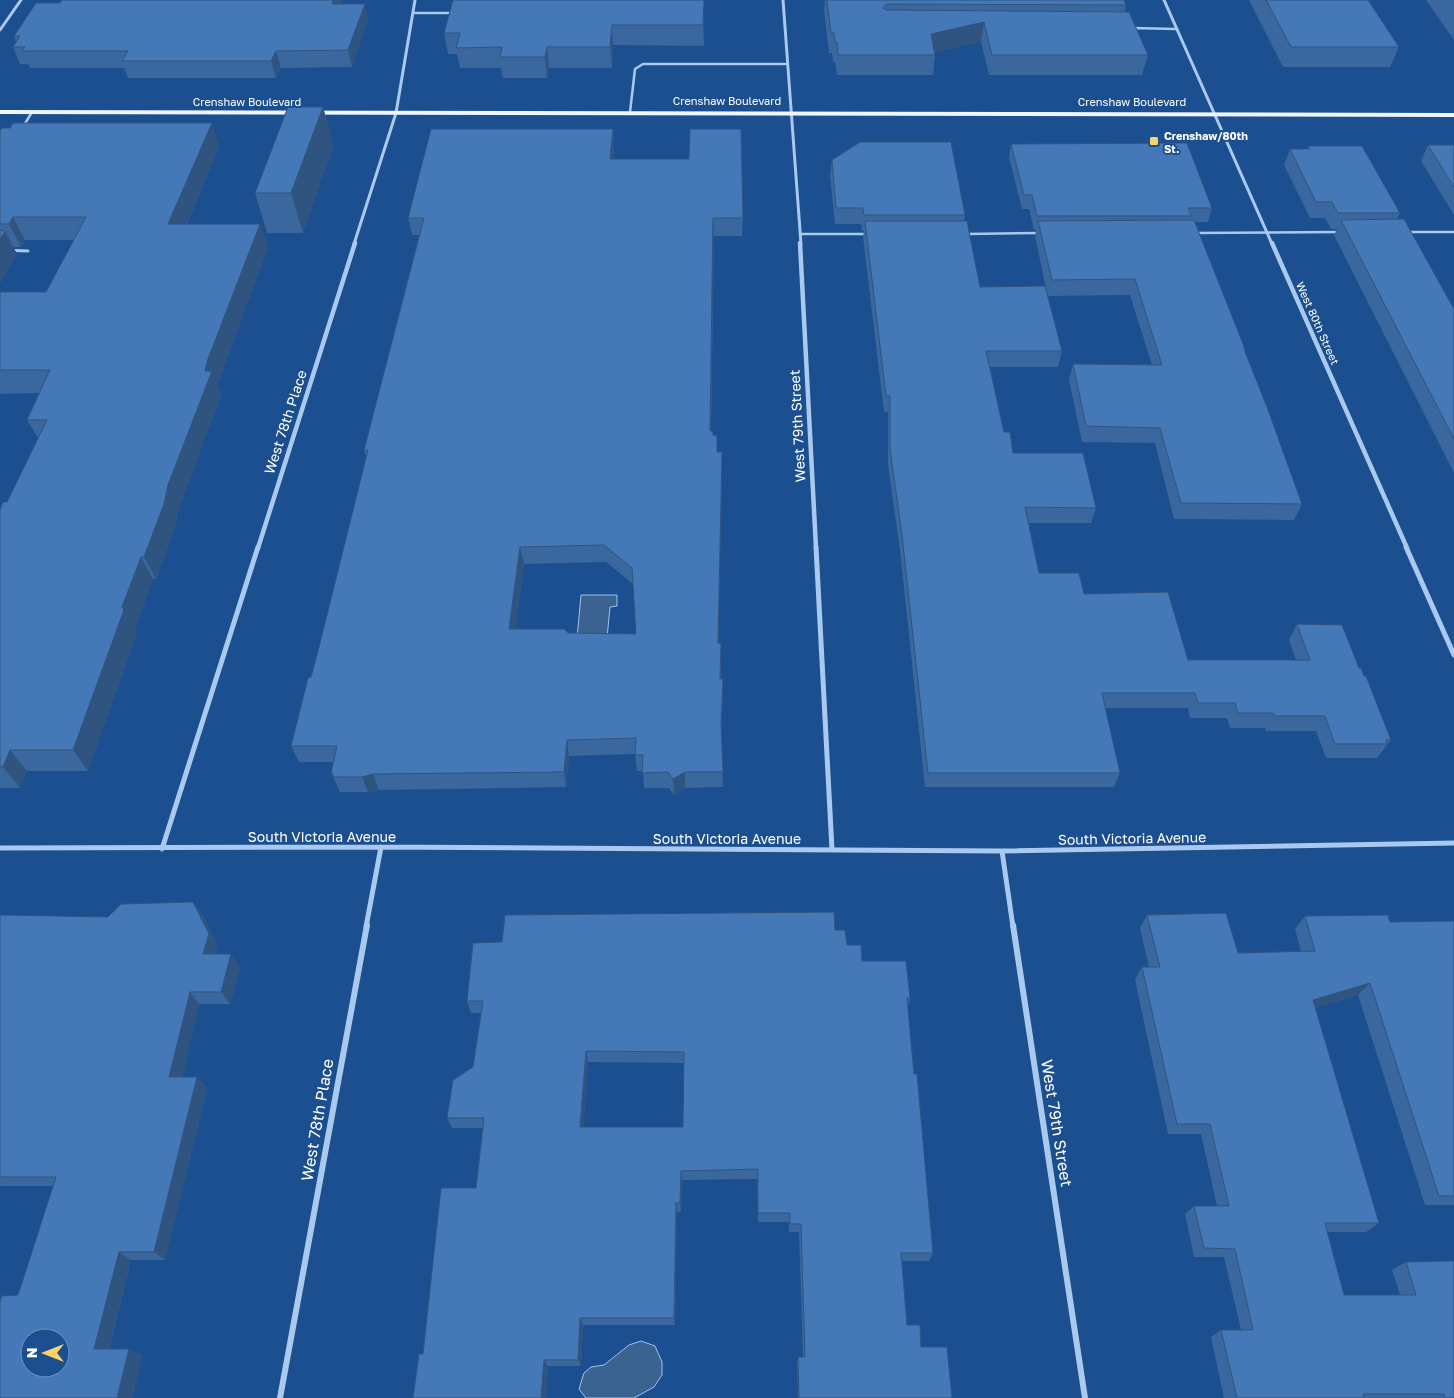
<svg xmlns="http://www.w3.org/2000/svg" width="1454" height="1398" viewBox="0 0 1454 1398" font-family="'Golos Text',sans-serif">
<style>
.water{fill:#3c6290;stroke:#9cc4f0}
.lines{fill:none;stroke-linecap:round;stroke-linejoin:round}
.lane-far1{stroke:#a9c9ee;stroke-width:2.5}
.lane{stroke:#a9c9ee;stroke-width:3}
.street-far3{stroke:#a9c9ee;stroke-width:3}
.street-far2{stroke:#a9c9ee;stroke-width:4.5}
.street-far1{stroke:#a9c9ee;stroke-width:5}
.street{stroke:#a9c9ee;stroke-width:6}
.primary{fill:#f0f6ff;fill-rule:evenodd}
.wall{fill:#3a679d;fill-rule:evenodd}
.shaded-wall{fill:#305480}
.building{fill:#4478b7;stroke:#305480;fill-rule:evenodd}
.poi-dot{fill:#ffd166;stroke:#1b4f8f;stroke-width:2}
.labels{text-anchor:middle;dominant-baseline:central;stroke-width:4;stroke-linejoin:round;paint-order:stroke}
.far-street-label{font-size:11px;fill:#fff;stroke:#1b4f8f}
.far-poi-label{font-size:11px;font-weight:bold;fill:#fff;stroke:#1b4f8f;text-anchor:start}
.street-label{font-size:14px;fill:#fff;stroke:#1b4f8f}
.near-street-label{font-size:16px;fill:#fff;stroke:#1b4f8f}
</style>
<rect width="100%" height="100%" fill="#1b4f8f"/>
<!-- water -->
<path class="water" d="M581 595H617V606L610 607 607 638H577Z
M641 1341 655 1346 662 1362V1375L654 1387 634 1398H586L579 1389 584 1373 591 1367 604 1365 629 1345Z"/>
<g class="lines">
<!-- lane-far1 -->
<path class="lane-far1" d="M413 13H453
M1131 28 1177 29
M630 112 635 69 643 64H787
M23 127 32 112
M1406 232H1454
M1194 233 1339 232
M800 234H867
M966 234 1039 233"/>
<!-- lane -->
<path class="lane" d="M0 250 28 251"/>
<!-- street-far3 -->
<path class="street-far3" d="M783 0 801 244
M1164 0 1272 244
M0 30 21 0
M354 244 396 113 415 0"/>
<!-- street-far2 -->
<path class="street-far2" d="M800 243 816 548
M1272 243 1407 548
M258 548 355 243"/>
<!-- street-far1 -->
<path class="street-far1" d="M816 547 832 850
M1406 547 1454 655
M0 848 381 847 1002 851 1454 843
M162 849 258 547
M1002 851 1013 927
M366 927 381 847"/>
<!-- street -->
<path class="street" d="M1013 925 1085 1398
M280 1398 367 925"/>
<!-- primary -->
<path class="primary" d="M0 110 1454 113V117L0 114Z"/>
</g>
<!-- wall -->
<path class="wall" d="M704 0V46L613 45 612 68H549L547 78H503L501 68H460L457 54H448L444 33Z
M825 0H1124L1126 5 1125 12 1148 55 1142 75H989L981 42 935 52V55L933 75H837L835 62H833L832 53H829L824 10Z
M1249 0H1368L1399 47 1390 67H1283Z
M1426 0H1454V40Z
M342 4 368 20 352 67 281 68 276 78H128L124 68H30L28 64H20L13 47 16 42 14 36Z
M323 107 333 146 303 233H267L255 193Z
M613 129 614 146 613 159 743 218 742 236H714L711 431 713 435 722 469 718 643H721V679H723V695L721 733 723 787 685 788 674 795 669 788H644L643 771H637L635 754 569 756 566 787 379 790 368 792H340L331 773 334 762H299L291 746 318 651 366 457 364 450 419 235H412L408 218ZM606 562 633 584 636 634 568 633 515 629 524 564Z
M0 131 219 146 187 224H260L268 247 218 383 217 385 221 395 179 508 175 527 156 579H153L135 629 137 632 88 771H27L20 788H0V510L7 502 38 438 27 420 39 393 0 394V292H46L74 240H25L21 247H13L17 254 0 283Z
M1011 144 1212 208 1208 222H1194L1245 349 1244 351 1302 504 1294 520 1174 519 1155 443 1082 442 1069 380 1073 364 1152 365 1130 295 1048 296 1062 351 1058 367H990L1004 432 1013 453 1096 508 1091 523H1029L1039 573 1084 594 1188 660H1296L1289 640 1297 624 1359 668 1391 740 1377 758H1326L1316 731H1266L1265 728H1230L1227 718H1190L1188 708H1105L1120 773 1114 787H925L900 550 888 465V412H884L863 237 864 231H862L861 224H835L830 176 832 160 965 215 964 221 980 287 1047 293 1035 236 1036 230H1034L1029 209H1022L1009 157Z
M1428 145H1454V215L1421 161Z
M1308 146 1400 213 1397 220 1454 309V473L1334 235 1337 229H1331L1325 218H1310L1284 165 1290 149H1307Z
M202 914 218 946 215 954 240 967 230 1004H199L182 1077 207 1088 165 1260H131L109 1349 142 1355 132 1398H0L18 1295 53 1186H0V915L108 917Z
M1147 915 1238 953 1301 951 1295 929 1305 916 1390 922 1454 921V1205H1425L1358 995 1315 1008 1379 1223 1366 1232H1327L1344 1295H1400L1392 1270 1406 1262 1454 1398H1224L1211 1337 1221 1330H1241L1224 1257H1194L1185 1214 1194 1206H1217L1201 1134H1168L1135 980 1142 967H1149L1140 928Z
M835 930 847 945 862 961 910 998 908 1007 914 1074 933 1253 929 1261H902L907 1325 921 1347 952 1398H798L797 1363 798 1357H803L799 1232H789V1222H758L757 1179 682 1180 681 1212H677L675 1325H583L581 1366H548L546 1398H413L423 1354 476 1188 483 1128H452L447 1118 473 1067 481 1013H471L467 1001 502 942ZM588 1062 684 1063 683 1127H583Z"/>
<!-- shaded-wall -->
<path class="shaded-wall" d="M333 0H343L336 20 332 4Z
M704 0V46L703 25Z
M365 4 368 20 352 67 348 50Z
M984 22 981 42 929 54 931 34Z
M612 25 613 45 612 68 610 47Z
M547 47 549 68 547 78 545 57Z
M276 51 281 68 276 78 271 61Z
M323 107 333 146 303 233 291 193Z
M212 123 219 146 177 247 168 224Z
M613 129 614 146 611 176 610 159Z
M13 217 25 240 21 247 9 224Z
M713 218 714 236 710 448V431Z
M260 224 268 247 218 383 217 385 221 395 179 508 175 527 156 579 144 557 168 485 208 359Z
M5 231 17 254 0 283V239Z
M722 452V469L718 660V643Z
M520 547 524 564 513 645 509 629Z
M141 557 153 579 135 629 137 632 88 771 73 750 122 607Z
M723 679V695L721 740V723Z
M567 740 569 756 566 787 564 772Z
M10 750 27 771 20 788 3 767Z
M685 772V788L674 795 673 779Z
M373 774 379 790 368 792 362 777Z
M193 902 202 914 218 946 212 967 203 954Z
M231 954 240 967 230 1004 221 992Z
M1370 983 1358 995 1302 1012 1313 1000Z
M190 992 199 1004 180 1088 169 1077Z
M586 1051 588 1062 583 1137 580 1127Z
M197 1077 207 1088 165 1260 154 1252Z
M681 1171 682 1180 681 1212 680 1203Z
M676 1203 677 1212 675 1325 674 1318Z
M119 1252 131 1260 107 1355 94 1349Z
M580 1318 583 1325 581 1366 578 1360Z
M129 1349 142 1355 132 1398H117Z
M544 1360 548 1366 546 1398H541Z"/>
<!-- building -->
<path class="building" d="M62 0H333L332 4H365L348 50 276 51 271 61H122L128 51H22L25 47H13L20 36H14L36 3H60Z
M453 0H704L703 25H612L610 47H547L545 57H500L502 47 456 48 460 33H444Z
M827 0H1124L1126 5 886 4 883 8 886 10 1129 12 1148 55H992L984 22 931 34 935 55H838L837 42H835L834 33H831Z
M1266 0H1368L1399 47H1291Z
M288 107H323L291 193H255Z
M13 123H212L168 224H260L208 359 205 371H212L168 485 164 504 144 557H141L122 607 124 610 73 750H10L3 767H0V510L3 502H7L47 420H27L50 370H0V292H46L86 217H13L9 224H0V131L2 128H10Z
M431 129H613L610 159H689L690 129H741L743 218H713L710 431H713V435L717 436V452H722L718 643H721L720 679H723L721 723 723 772H685L673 779 668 772 642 773 643 755H635L636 738 567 740 564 772 373 774 362 777H333V773H331L337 746H291L308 678 311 677 318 651 368 450H364L424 218H408ZM604 545 632 568 636 634 568 633 564 629H509L520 547Z
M860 142H951L965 215H864L863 208H836L832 160Z
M1187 143 1212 208H1188L1191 216H1037L1032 195H1024L1011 144Z
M1428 145H1454V187Z
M1308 146H1362L1400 213H1338L1332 202H1316L1290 149H1310Z
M1404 219 1454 309V439L1341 220Z
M1194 220 1245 349H1244L1267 407 1302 504 1181 503 1160 428 1086 426 1073 364 1162 365 1135 279 1052 280 1038 221Z
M865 221H967L980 287 1045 286 1062 351H986L1004 432H1010L1013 453H1083L1096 508 1025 507 1039 573H1079L1084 594 1168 592 1188 660H1310L1297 624 1342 625 1359 668H1361L1364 676H1366L1391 740H1386L1387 744H1335L1325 716H1274L1273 713H1238L1235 703H1198L1195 693H1102L1120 773H928L902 535 890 449V396H886Z
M0 230 5 231 0 239Z
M193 902 209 934 203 954H231L221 992H190L169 1077H197L154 1252H119L94 1349H129L117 1398H0V1301L2 1296 18 1295 56 1177H0V915L108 917 121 904ZM30 1338H60V1368H30Z
M834 912 835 930H845L847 945H861L862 961H906L910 998H907L914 1074H917L933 1253H901L907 1325H920L921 1347H947L952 1398H799L798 1357H805L801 1224H790V1213H758V1169L681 1171 680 1203H676L674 1318H580L578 1360H544L541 1398H413L419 1354H423L441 1188H476L484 1118H447L453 1080 473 1067 483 1001H467L473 943 502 942 505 915ZM586 1051 684 1052 683 1127H580Z
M1226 913 1238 953 1315 951 1305 916 1388 915 1390 922 1454 921V1196H1439L1370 983 1313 1000 1379 1223H1325L1344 1295H1416L1406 1262 1454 1261V1398H1445L1444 1394H1363L1364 1398H1237L1221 1330H1253L1235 1249 1204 1248 1194 1206H1229L1210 1124H1177L1142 967H1160L1147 915Z"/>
<!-- markers -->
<rect class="poi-dot" x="1149" y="136" width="10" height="10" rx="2.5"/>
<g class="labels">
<!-- far-street labels -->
<g class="far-street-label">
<text x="727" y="100">Crenshaw Boulevard</text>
<text x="247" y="101">Crenshaw Boulevard</text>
<text x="1132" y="101">Crenshaw Boulevard</text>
<text transform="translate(1318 323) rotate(66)">West 80th Street</text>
</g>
<!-- far-poi labels -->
<g class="far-poi-label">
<text x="1164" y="135">Crenshaw/80th<tspan x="1164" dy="13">St.</tspan></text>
</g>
<!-- street labels -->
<g class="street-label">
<text transform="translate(285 422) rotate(-72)">West 78th Place</text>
<text transform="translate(797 426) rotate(-93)">West 79th Street</text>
<text x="322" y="836">South Victoria Avenue</text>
<text x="727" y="838">South Victoria Avenue</text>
<text transform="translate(1132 838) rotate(-1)">South Victoria Avenue</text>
</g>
<!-- near-street labels -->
<g class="near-street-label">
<text transform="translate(317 1120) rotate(-80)">West 78th Place</text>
<text transform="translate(1057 1123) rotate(81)">West 79th Street</text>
</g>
</g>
<!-- north arrow -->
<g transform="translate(45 1353) rotate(270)"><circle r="24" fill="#1b4f8f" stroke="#7695bc"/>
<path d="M0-4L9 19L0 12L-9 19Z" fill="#ffd166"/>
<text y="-8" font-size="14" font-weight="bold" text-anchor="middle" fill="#ffffff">N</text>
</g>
</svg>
